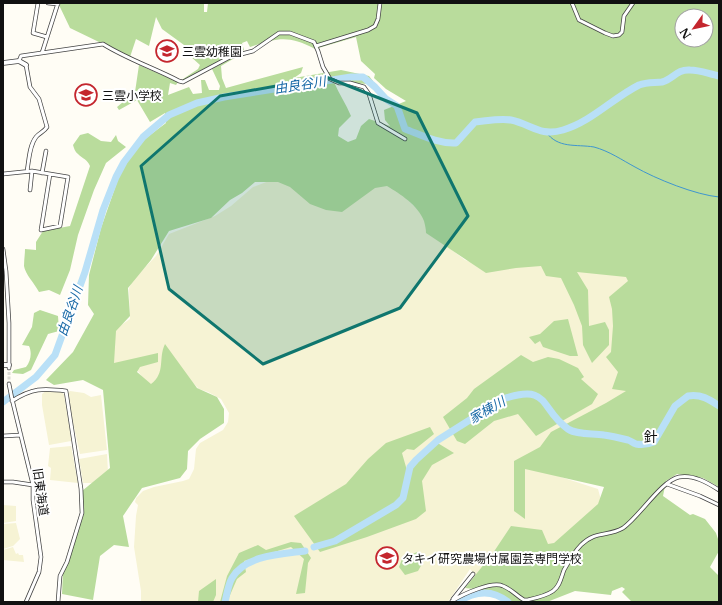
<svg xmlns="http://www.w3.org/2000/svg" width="722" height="605" viewBox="0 0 722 605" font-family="'Libre Baskerville','Noto Sans JP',serif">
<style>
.farmland{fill:#f6f3d4}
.forest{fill:#b9dc9c;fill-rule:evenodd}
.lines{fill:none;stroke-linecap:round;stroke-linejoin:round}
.stream{stroke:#3f96cf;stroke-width:1}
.river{stroke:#b9e0f7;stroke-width:7}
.minor-tunnel{stroke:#dbdad3;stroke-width:3;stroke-dasharray:3 1.5;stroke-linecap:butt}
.minor-casing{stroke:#444;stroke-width:4.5}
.tertiary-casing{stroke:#444;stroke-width:5.5}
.minor{stroke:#fff;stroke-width:3}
.tertiary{stroke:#fff;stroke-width:4}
.marked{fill:#0f766e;fill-opacity:0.2;stroke:#0f766e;stroke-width:3;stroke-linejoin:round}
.labels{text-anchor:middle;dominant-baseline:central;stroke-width:4;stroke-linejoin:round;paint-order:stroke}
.poi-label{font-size:12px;fill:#111;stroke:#fff;text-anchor:start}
.street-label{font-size:12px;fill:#111;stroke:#fff}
.water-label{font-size:13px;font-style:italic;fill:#1768a6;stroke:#fff}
.quarter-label{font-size:14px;fill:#111;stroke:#fff}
</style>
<rect width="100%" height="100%" fill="#fffdf5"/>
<!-- farmland -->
<path class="farmland" d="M269 181 390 183 421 213 431 234 465 260 487 268 543 262 628 274 630 283 629 396 530 467 598 489 604 511 550 549 478 578 470 569 448 602H141V591L134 547 136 516 138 505 135 502 136 498 143 491 154 487 183 481 189 479 194 469 196 449 200 443 223 430 228 422 229 413 221 399 208 392 199 389 187 377 151 389 134 366 111 369 114 330 130 319 129 288 133 280 156 256 169 234 215 216 231 206 253 187Z
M47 390 61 392 64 394 71 436V441L49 445 42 405V394Z
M70 391 84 393 91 397 101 395 107 450 80 454 73 423 68 393Z
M71 446 78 483 50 480 51 468 48 466 50 448Z
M107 454 108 472 95 483H83L79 459Z
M3 505 16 506V521L3 523Z
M16 523 20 539 13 546 3 549V524Z
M13 547 16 554 18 553 19 555H23L24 562 3 560V550Z"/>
<!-- forest -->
<path class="forest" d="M59 3H204V12H207L208 3H719V487L703 478 677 474 666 481 663 496 690 515 693 514 705 519 716 533 719 542V551L710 567 719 576V602H632L622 592 625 589 622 587 612 591 611 595 575 591 547 602H508L492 591 465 588 493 553 511 526 542 530 548 544 554 543 598 504 604 487 525 469V519L514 511V461L540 447 551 432 606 403 626 391 612 389 618 372 606 357 611 352 613 326 612 309 609 297 628 281 626 277 577 272 588 290 589 326 605 322 609 330V345L592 363 583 345 582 326 574 305 561 278 546 276 541 266 516 268 486 273 426 233C426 229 425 225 424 221 418 205 400 194 387 186L375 188 342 212 326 210 310 204 290 187 278 182H255L242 193 230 200 211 218 169 231 151 260 128 288 130 316 116 331 114 363 158 353V362L140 367 137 372 151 384C166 373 158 358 165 344L197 388 217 397 224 409V423L200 439 188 451 187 469 180 478 142 488 123 516 129 547 114 545 100 556 93 600 62 594 63 572 84 514 82 491 110 468 103 390 83 380 54 385 46 380 73 352 94 314 88 305 89 275 101 228 123 165 146 138 166 123 165 113 150 122 137 100 119 110 117 107 135 92 139 65 178 82 176 85 170 83 168 95 189 87 193 94 202 93 201 80H205L209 90H219L220 86 212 69 236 56H238L221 66 222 78 226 88 303 67 301 73 294 78 341 70 369 76 373 81 368 84 334 82C339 94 346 104 351 116L339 128 338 136 348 142 356 139 361 126 369 119 390 126 385 120 384 110 406 101 386 89 374 78 375 74 361 61 356 37 315 49C288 35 278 38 250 47L247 41 242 43 244 50 182 81 183 79 198 69 200 65 190 56 184 45 162 29 156 17 149 46 136 39 130 57 70 28 59 5ZM682 16H706V40H682Z
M88 133 101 141 111 142 116 135 118 141 126 147 106 163 94 190 78 235 70 270 60 295 49 290 39 292C35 284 25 274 24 266 24 260 25 254 25 249L36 250V242L43 231 70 226 90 166C87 159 83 159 78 154 75 152 74 148 73 145L80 135Z
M40 310 58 316 59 331 48 334 31 370 23 374 12 373 14 370 26 367C31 361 32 352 29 346L22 345 32 327 34 313Z
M568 319 578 356H570L543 347 540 341 535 344 529 337 540 334 554 321Z
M521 355 533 362 548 357 559 359 578 368 584 377 581 379 598 394 592 404 536 436 518 414 494 421 465 444 457 441 443 417 467 398 474 389Z
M430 427 434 434 414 450 407 449 402 453 408 474 421 457 436 442 454 453 432 465 422 481 426 511 416 519 367 537 320 552 294 516 346 484 368 459 386 443Z
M291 542 301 543 311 558 308 563 305 593 296 594 304 559 291 547 244 561 246 572 237 579 227 602H220L227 576 239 553 258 545 266 550Z
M417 552 422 564 418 571 405 575 399 567 402 559Z
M216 579V595L213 602H198L199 591Z"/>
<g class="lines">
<!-- stream -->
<path class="stream" d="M546 132C558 149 576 144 594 147 609 151 622 160 635 167 656 179 696 195 719 197"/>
<!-- river -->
<path class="river" d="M3 402 36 377 55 355 85 272 103 210 116 177 124 162 143 137 169 115 197 103 224 97 351 77H363L375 87 386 99 397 106 405 129C421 135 438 144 456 143L475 122C487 121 499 118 511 120 531 124 540 137 563 130 591 122 613 98 639 85 647 82 655 83 662 82 673 79 677 69 690 70 700 70 709 74 719 76
M314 547 335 541 396 505 403 498 410 467 416 460 438 440 503 399C551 383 539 409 568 429 577 435 593 433 604 435 612 436 620 438 628 440 631 441 633 443 636 444 642 445 649 444 654 442L675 406 688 396C701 394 709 399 719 406
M225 602C227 594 228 585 232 578 245 555 282 554 305 551
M458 602C475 591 492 589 508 602"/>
<!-- minor-tunnel -->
<path class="minor-tunnel" d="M9 384V368"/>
<!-- minor casing -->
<g class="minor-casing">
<path id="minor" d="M38 3 33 33 47 37
M48 3 58 4
M572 3 579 20 605 33 613 36 619 35 622 32 624 16 633 3
M316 46 368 30 375 26 378 19 380 3
M42 53 58 3
M19 61 21 56 103 44C127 59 154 68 179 81L183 82 230 57 253 51 279 33H290L314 42 318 51 323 67 330 79 339 83H350L364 87 369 94 378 123 405 139
M26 65 30 87 39 99 47 127C44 132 39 133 36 137 29 146 29 161 27 171
M42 173 46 151
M3 174 32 171 68 177 60 226 41 230 50 174
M30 190 32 171
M3 249 6 271 9 323V368
M9 384 12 399 33 485V500L41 557 39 572 26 602
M12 401C32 388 43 388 66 391L81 489 82 513 67 562 60 576 58 602
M3 436 21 435
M3 482H13L33 485
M667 484 700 496 719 505
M453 599 473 574
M452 601C463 594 492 581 503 586 511 589 517 596 524 600H527C536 598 546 596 553 591 560 586 561 578 564 570 569 561 574 552 581 545 596 530 608 537 623 528 640 516 661 481 679 477 693 474 708 483 719 490"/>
</g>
<!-- tertiary casing -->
<g class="tertiary-casing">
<path id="tertiary" d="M3 63 19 61 26 65
M3 365H9"/>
</g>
<!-- minor -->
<use href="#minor" class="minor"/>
<!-- tertiary -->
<use href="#tertiary" class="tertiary"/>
</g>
<!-- marked area -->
<path class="marked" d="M326 77 417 113 468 216 400 308 263 364 169 289 141 166 220 96Z"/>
<!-- icons -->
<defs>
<g id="school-ring" transform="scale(1.15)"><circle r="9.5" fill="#fff" stroke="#c4262e" stroke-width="1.5"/><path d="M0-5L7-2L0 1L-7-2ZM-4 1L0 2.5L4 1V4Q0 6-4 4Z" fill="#c4262e"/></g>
<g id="university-ring" transform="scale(1.15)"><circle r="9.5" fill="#fff" stroke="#c4262e" stroke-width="1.5"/><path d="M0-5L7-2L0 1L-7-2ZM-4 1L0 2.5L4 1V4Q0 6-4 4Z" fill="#c4262e"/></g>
</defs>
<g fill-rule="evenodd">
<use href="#school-ring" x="167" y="51"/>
<use href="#school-ring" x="86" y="95"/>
<use href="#university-ring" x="387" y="558"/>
</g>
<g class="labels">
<!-- poi labels -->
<g class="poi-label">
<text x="182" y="51">三雲幼稚園</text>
<text x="102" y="95">三雲小学校</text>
<text x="402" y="558">タキイ研究農場付属園芸専門学校</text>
</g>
<!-- street labels -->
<g class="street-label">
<text transform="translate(41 492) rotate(82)">旧東海道</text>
</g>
<!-- water labels -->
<g class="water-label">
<text transform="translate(300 85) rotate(-9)">由良谷川</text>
<text transform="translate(70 311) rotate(-71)">由良谷川</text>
<text transform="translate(487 410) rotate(-30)">家棟川</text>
</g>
<!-- quarter labels -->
<g class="quarter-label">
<text x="651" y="437">針</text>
</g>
</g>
<!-- border -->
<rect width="722" height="605" fill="none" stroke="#111111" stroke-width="8"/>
<!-- north arrow -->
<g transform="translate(694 28) rotate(237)"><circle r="19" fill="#ffffff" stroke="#a0a0a0"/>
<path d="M0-3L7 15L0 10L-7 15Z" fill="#c4262e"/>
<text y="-6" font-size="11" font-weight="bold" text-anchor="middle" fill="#111111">N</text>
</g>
</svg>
